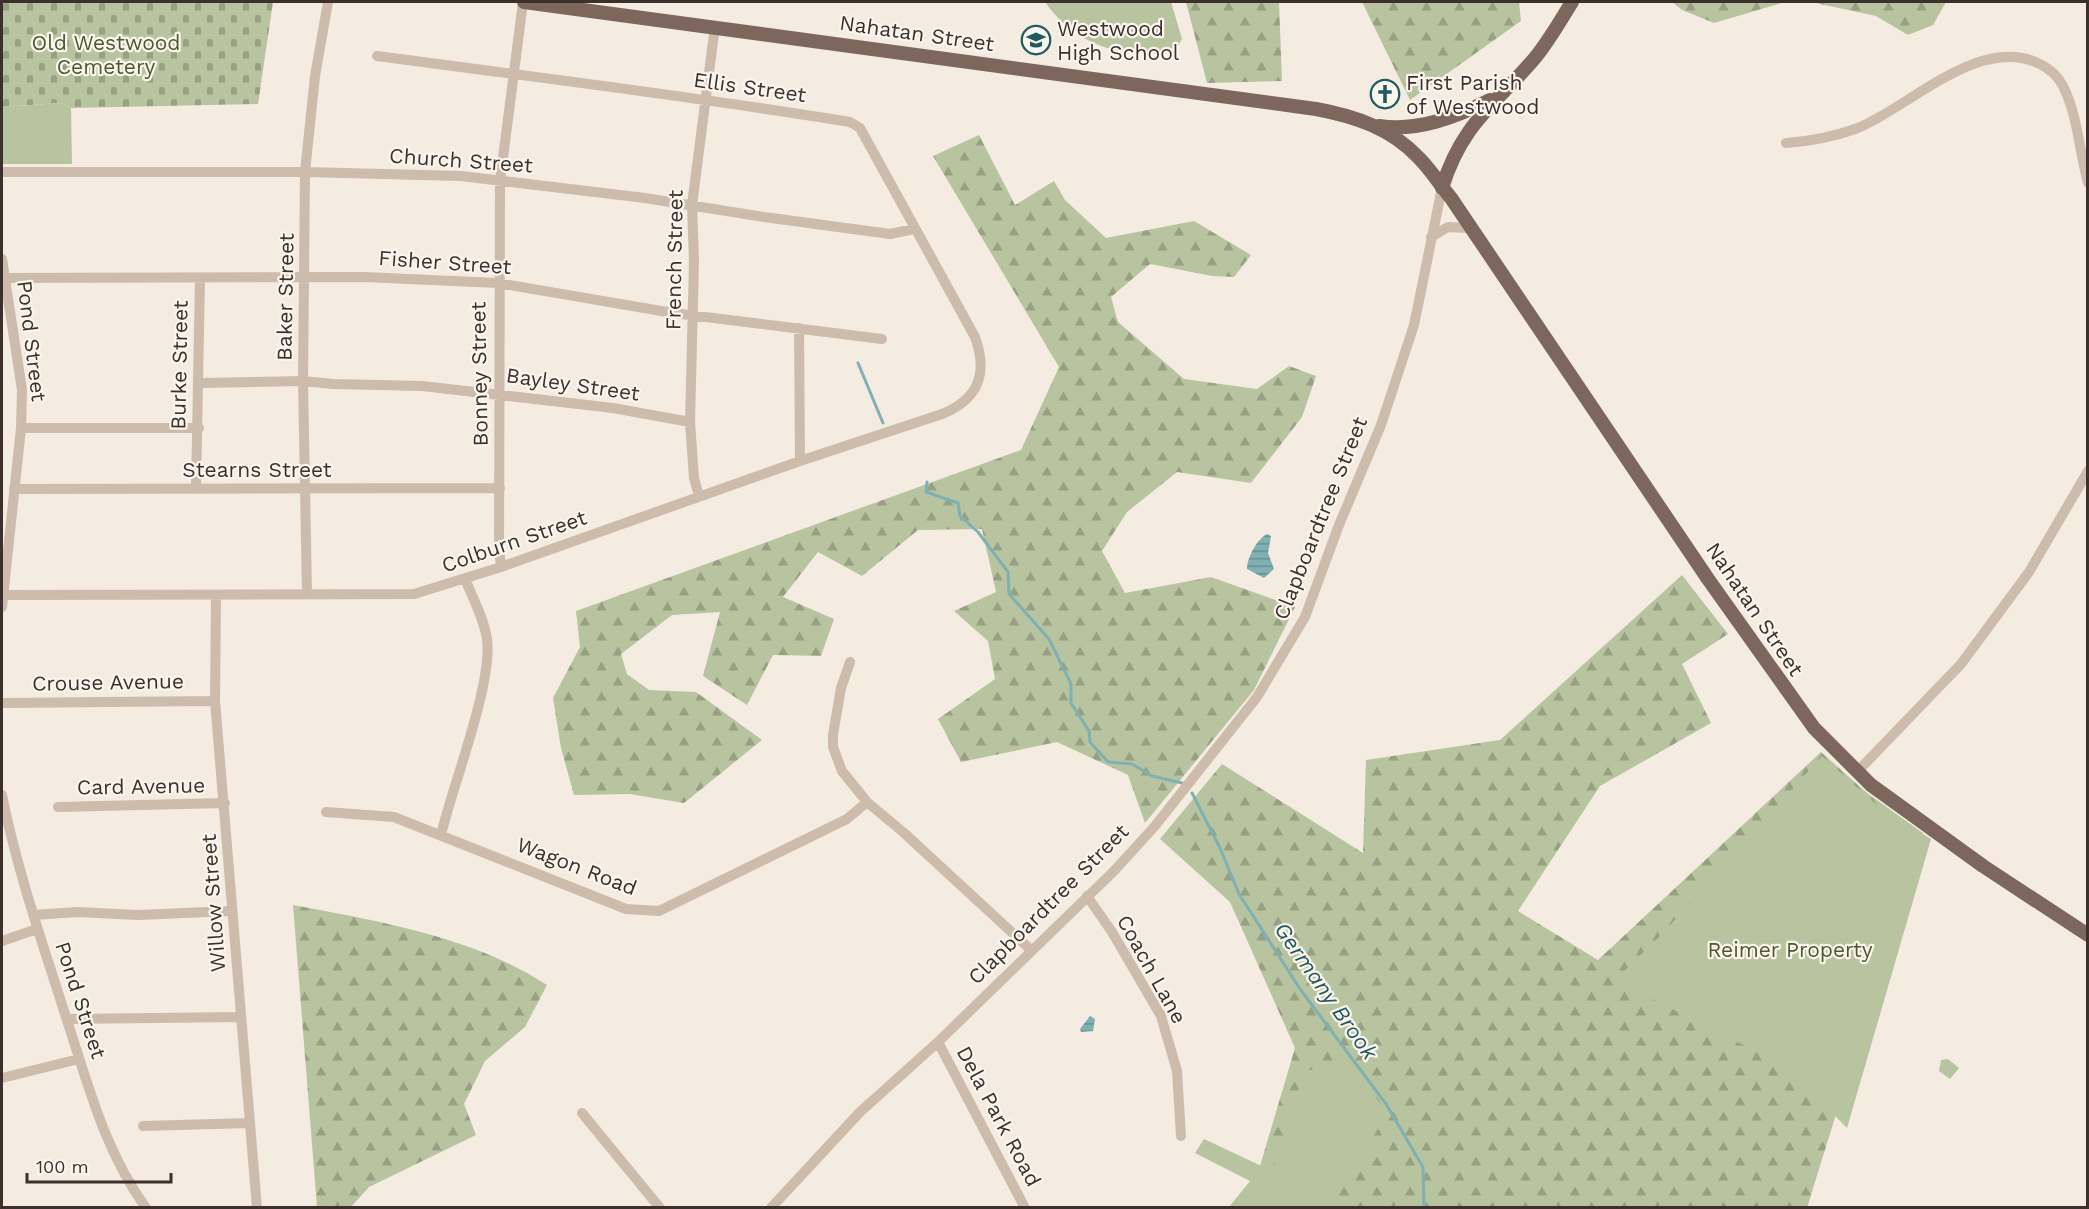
<svg xmlns="http://www.w3.org/2000/svg" width="2089" height="1209" viewBox="0 0 2089 1209" font-family="'Work Sans',sans-serif">
<style>
.forest{fill:url(#forest-firs)}
.cemetery{fill:url(#cemetery-stones)}
.park{fill:#b8c4a0}
.water{fill:url(#water-rules)}
.lines{fill:none;stroke-linecap:round;stroke-linejoin:round}
.stream{stroke:#7fb0b2;stroke-width:3}
.minor{stroke:#cdbbac;stroke-width:10}
.major{stroke:#7d675c;stroke-width:14}
.labels{text-anchor:middle;dominant-baseline:central;stroke-width:4.5;stroke-linejoin:round;paint-order:stroke}
.poi-label{font-size:21px;fill:#3b302b;stroke:#fbf5ee;text-anchor:start}
.street-label{font-size:21px;fill:#3b302b;stroke:#fbf5ee}
.park-label{font-size:21px;fill:#4a5a2e;stroke:#fbf5ee}
.water-label{font-size:22px;font-style:italic;fill:#1f5a5e;stroke:#fbf5ee}
</style>
<defs>
<pattern id="forest-firs" width="22" height="20" patternUnits="userSpaceOnUse" patternTransform="scale(1.5)"><rect width="22" height="20" fill="#b8c4a0"/><path d="M5 1l3.5 6h-7zM16 11l3.5 6h-7z" fill="#97a083"/></pattern>
<pattern id="cemetery-stones" width="16" height="16" patternUnits="userSpaceOnUse" patternTransform="scale(1.5)"><rect width="16" height="16" fill="#b8c4a0"/><path d="M2 7V4a2 2 0 0 1 4 0v3zM10 15v-3a2 2 0 0 1 4 0v3z" fill="#97a083"/></pattern>
<pattern id="water-rules" width="6" height="5" patternUnits="userSpaceOnUse" patternTransform="scale(1.5)"><rect width="6" height="5" fill="#7fb0b2"/><path d="M0 2.5h6" fill="none" stroke="#699091"/></pattern>
</defs>
<rect width="100%" height="100%" fill="#f4ebe1"/>
<!-- forest -->
<path class="forest" d="M1186 2H1279L1282 81 1207 83Z
M1362 2H1519L1521 21 1410 100Z
M1672 2H1785L1714 23 1682 10Z
M1795 2H1946L1933 25 1908 35 1876 16 1811 2Z
M979 135 1015 205 1054 181 1065 200 1106 238 1194 221 1251 255 1234 277 1212 276 1150 264 1111 297 1118 322 1184 379 1257 389 1289 366 1316 376 1302 417 1251 483 1177 472 1127 512 1102 551 1125 593 1211 577 1295 607 1254 690 1145 823 1128 775 1057 742 961 762 938 719 995 679 988 641 954 611 996 592 982 529 918 530 862 576 818 552 783 597 834 619 821 656 773 655 747 705 703 676 720 612 672 615 621 654 627 674 649 690 696 692 762 740 684 803 630 794 574 795 561 748 553 698 580 647 576 611 1021 450 1059 367 933 156Z
M1682 575 1728 634 1682 664 1711 723 1600 786 1518 911 1598 960 1821 752 1867 793 1923 833 1807 1208 1240 1207 1260 1166 1295 1048 1230 902 1160 839 1222 764 1363 853 1366 760 1500 740Z
M293 905C378 921 474 937 547 985L525 1027 485 1061 464 1104 476 1135 369 1187 351 1207H317Z"/>
<!-- cemetery -->
<path class="cemetery" d="M2 2H273L258 104 71 108 61 103 2 107Z"/>
<!-- park -->
<path class="park" d="M1045 2H1171L1182 39 1177 47C1125 61 1077 47 1045 2Z
M61 103 71 108 72 164H2V107Z
M1822 756 1877 805 1931 839 1847 1128 1787 1067 1615 980 1663 933Z
M1948 1059 1959 1068 1950 1079 1939 1071 1941 1060Z
M1352 1063 1387 1113 1332 1207H1229L1250 1181 1195 1153 1204 1139 1272 1171 1305 1071Z"/>
<!-- water -->
<path class="water" d="M1267 534 1271 536 1268 553 1274 569 1264 578 1247 569C1247 558 1257 539 1267 534Z
M1090 1016 1095 1019 1093 1031 1081 1032 1080 1029Z"/>
<g class="lines">
<!-- stream -->
<path class="stream" d="M858 363 883 423
M927 482 926 492 958 503 960 516 978 532 1008 572 1009 594 1049 639 1071 684V703L1089 731 1090 742 1108 762 1132 764 1152 776 1182 783
M1192 793 1220 848 1239 894 1300 989 1386 1104 1423 1167 1424 1208"/>
<!-- minor -->
<path class="minor" d="M1786 143C1811 141 1834 137 1858 128 1911 106 1980 34 2040 64 2050 69 2058 76 2063 86 2078 116 2079 151 2088 183
M2 172H305L461 176 645 198 764 217 890 234 914 229
M1431 237 1448 227 1470 228
M2 259 22 390 21 428 2 607
M2 278 364 277 498 283 673 313 882 339
M799 328 800 461
M198 383 303 381 333 384 422 386 613 408 690 422
M21 428H199
M196 488 200 278
M14 489 500 488
M699 496 694 478 690 422 694 261 692 205 715 26
M501 567 499 548 500 181 523 2
M307 594 303 381 305 172 315 76 328 2
M3 595 414 594 501 567 800 461 942 414C979 399 988 373 975 337L860 128 850 122C692 96 534 77 377 56
M216 596 215 701 257 1208
M850 662 841 688 833 735V747L842 771 867 802 903 832 1031 950
M2 703 215 701
M1857 772 1961 664 2029 572 2088 471
M2 795C17 870 42 942 65 1014 87 1081 104 1150 146 1208
M58 807 225 803
M326 812 394 817 626 909 659 911 847 819 867 802
M441 835C452 787 493 684 487 639 484 619 473 598 465 579
M1087 896 1112 932 1161 1016 1177 1071 1181 1136
M34 915 77 912 138 915 232 911
M2 941 37 929
M67 1019 241 1017
M938 1042 1025 1208
M2 1078 79 1059
M582 1113 660 1208
M143 1126 250 1123
M771 1208 860 1112 938 1042 1114 871 1155 826 1257 697 1305 617 1339 525 1381 425 1414 325 1442 188"/>
<!-- major -->
<path class="major" d="M524 2 1316 109C1354 116 1391 128 1419 158 1431 170 1440 185 1451 198L1708 579 1814 728 1871 785 1983 866 2088 935
M1379 126C1417 132 1456 117 1490 100
M1442 188C1462 123 1494 106 1534 59 1549 41 1560 21 1572 2"/>
</g>
<!-- icons -->
<defs>
<g id="school-ring" transform="scale(1.5)"><circle r="9.5" fill="#fbf5ee" stroke="#1f5a5e" stroke-width="1.5"/><path d="M0-5L7-2L0 1L-7-2ZM-4 1L0 2.5L4 1V4Q0 6-4 4Z" fill="#1f5a5e"/></g>
<g id="church-ring" transform="scale(1.5)"><circle r="9.5" fill="#fbf5ee" stroke="#1f5a5e" stroke-width="1.5"/><path d="M-1.2-6h2.4v3.5h3.3v2.4h-3.3V6h-2.4V-.1h-3.3v-2.4h3.3Z" fill="#1f5a5e"/></g>
</defs>
<g fill-rule="evenodd">
<use href="#school-ring" x="1036" y="40"/>
<use href="#church-ring" x="1385" y="94"/>
</g>
<g class="labels">
<!-- poi labels -->
<g class="poi-label">
<text x="1057" y="28">Westwood<tspan x="1057" dy="24">High School</tspan></text>
<text x="1406" y="82">First Parish<tspan x="1406" dy="24">of Westwood</tspan></text>
</g>
<!-- street labels -->
<g class="street-label">
<text transform="translate(917 33) rotate(8)">Nahatan Street</text>
<text transform="translate(750 87) rotate(8)">Ellis Street</text>
<text transform="translate(461 160) rotate(4)">Church Street</text>
<text transform="translate(674 260) rotate(-89)">French Street</text>
<text transform="translate(445 262) rotate(4)">Fisher Street</text>
<text transform="translate(285 297) rotate(-89)">Baker Street</text>
<text transform="translate(32 341) rotate(83)">Pond Street</text>
<text transform="translate(179 365) rotate(-89)">Burke Street</text>
<text transform="translate(479 374) rotate(-91)">Bonney Street</text>
<text transform="translate(573 384) rotate(8)">Bayley Street</text>
<text x="257" y="469">Stearns Street</text>
<text transform="translate(1320 518) rotate(-68)">Clapboardtree Street</text>
<text transform="translate(514 541) rotate(-19)">Colburn Street</text>
<text transform="translate(1755 609) rotate(56)">Nahatan Street</text>
<text transform="translate(108 682) rotate(-1)">Crouse Avenue</text>
<text transform="translate(141 786) rotate(-1)">Card Avenue</text>
<text transform="translate(577 866) rotate(21)">Wagon Road</text>
<text transform="translate(213 903) rotate(-94)">Willow Street</text>
<text transform="translate(1048 904) rotate(-45)">Clapboardtree Street</text>
<text transform="translate(1152 969) rotate(61)">Coach Lane</text>
<text transform="translate(81 1000) rotate(72)">Pond Street</text>
<text transform="translate(999 1116) rotate(62)">Dela Park Road</text>
</g>
<!-- park labels -->
<g class="park-label">
<text x="106" y="42">Old Westwood<tspan x="106" dy="24">Cemetery</tspan></text>
<text x="1790" y="949">Reimer Property</text>
</g>
<!-- water labels -->
<g class="water-label">
<text transform="translate(1326 991) rotate(55)">Germany Brook</text>
</g>
</g>
<!-- border -->
<rect width="2089" height="1209" fill="none" stroke="#3b302b" stroke-width="6"/>
<!-- scale -->
<path d="M27 1173v9h144v-9" fill="none" stroke="#3b302b" stroke-width="3"/>
<text x="36" y="1173" font-size="18" fill="#3b302b" stroke="#fbf5ee" stroke-width="4.5" paint-order="stroke">100 m</text>
</svg>
